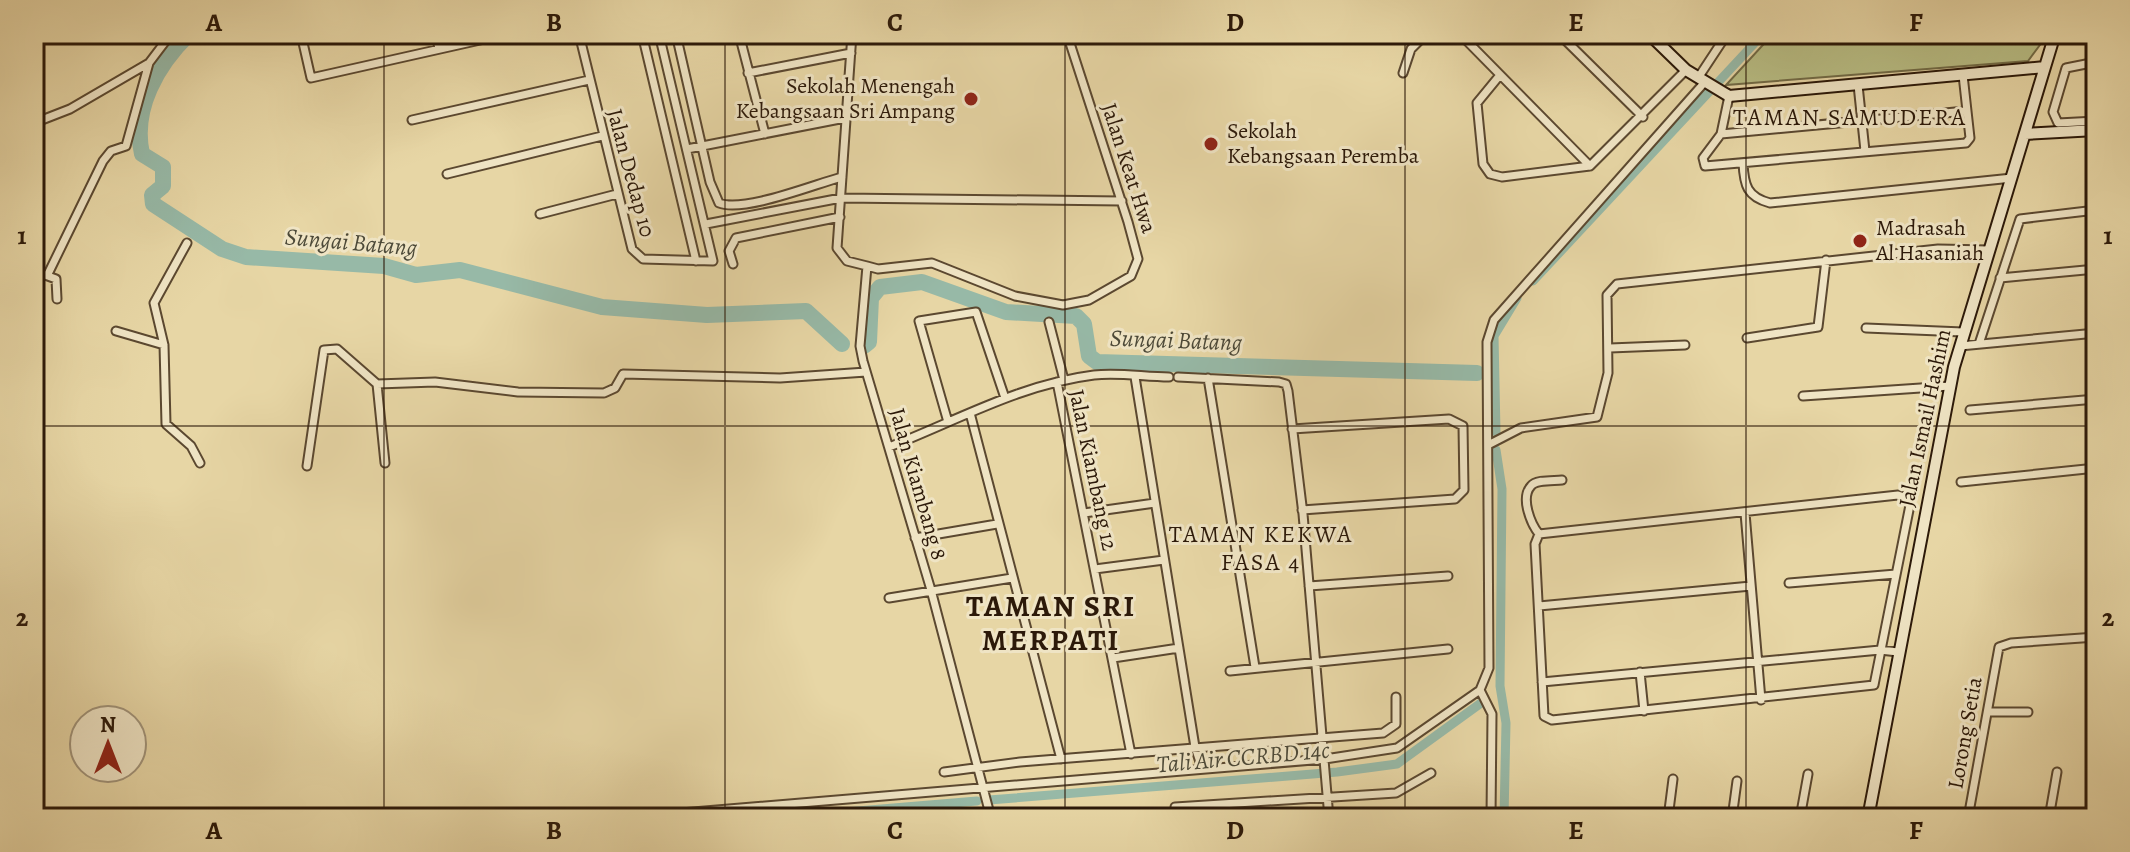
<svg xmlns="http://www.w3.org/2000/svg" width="2130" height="852" viewBox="0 0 2130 852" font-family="Alegreya,serif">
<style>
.green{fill:#b8bd84;stroke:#726b46;stroke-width:2}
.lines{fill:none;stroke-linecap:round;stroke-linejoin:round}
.canal{stroke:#97b9a7;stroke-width:9}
.river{stroke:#97b9a7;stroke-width:16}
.street-casing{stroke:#5b4830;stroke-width:11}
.secondary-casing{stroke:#2c1909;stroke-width:14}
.street{stroke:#efe4c4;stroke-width:7}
.secondary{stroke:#efe4c4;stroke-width:10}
.grid{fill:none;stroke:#2c1909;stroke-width:2;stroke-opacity:0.55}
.poi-dot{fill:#8f2418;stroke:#efe4c4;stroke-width:3}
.labels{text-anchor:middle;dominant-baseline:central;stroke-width:6;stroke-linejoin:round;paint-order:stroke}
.poi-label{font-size:22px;fill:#2c1909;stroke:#efe4c4;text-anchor:start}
.street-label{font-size:22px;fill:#2c1909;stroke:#efe4c4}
.neighbourhood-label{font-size:24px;letter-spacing:2px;fill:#2c1909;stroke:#efe4c4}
.water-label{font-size:24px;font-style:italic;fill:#4c4938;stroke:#efe4c4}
.district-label{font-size:30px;font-weight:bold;letter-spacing:2px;fill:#2c1909;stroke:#efe4c4}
.neatline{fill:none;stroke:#2c1909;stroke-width:3}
.grid-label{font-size:26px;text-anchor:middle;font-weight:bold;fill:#2c1909}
</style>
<rect width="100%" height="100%" fill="#e7d6a5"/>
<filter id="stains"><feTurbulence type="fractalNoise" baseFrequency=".0025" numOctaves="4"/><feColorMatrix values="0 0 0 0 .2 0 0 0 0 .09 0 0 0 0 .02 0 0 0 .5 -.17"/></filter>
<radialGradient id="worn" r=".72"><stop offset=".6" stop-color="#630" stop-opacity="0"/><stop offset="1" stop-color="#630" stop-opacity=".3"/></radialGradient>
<!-- green -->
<path class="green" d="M1773 34H2048L2028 61 1726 85Z"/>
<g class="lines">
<!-- canal -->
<path class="canal" d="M1533 281 1763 34
M1496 432 1494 336 1517 298
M1496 450 1502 489 1500 686 1506 723 1504 818
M989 800 1337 772 1397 764 1481 703
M774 818 977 801"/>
<!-- river -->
<path class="river" d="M189 34C157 65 132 109 142 154L163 167V186L152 195 153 204 222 249 246 257 384 266 416 275 460 270 602 307 707 315 806 311 842 344
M864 346 869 342 871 298 880 287 922 282 1006 312 1076 316 1084 324 1089 356 1097 362 1477 373"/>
<!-- street casing -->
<g class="street-casing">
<path id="street" d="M301 34 311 78 507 34
M436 34 439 49
M579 34 632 249 643 259 713 261 659 34
M642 34 696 261
M676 34 710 182 719 203C744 213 815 184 842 177
M739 34 765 134
M852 34 837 248 847 261 867 266
M1460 34 1590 166
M1559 34 1643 117
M2096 62 2066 68 2053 112 2058 123 2096 121
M748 73 851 53
M1403 73 1411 49 1426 34
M1500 75 1477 103 1483 164 1490 174 1502 177 1590 166 1686 70
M1698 78 1727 34
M1858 85 1865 151
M1729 96 1721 134 1703 158 1705 166 1966 143 1970 138 1963 75
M412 120 589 80
M34 123 70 109 149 63 171 34
M1721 134 1966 111
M687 149 845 118
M1743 163C1744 185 1747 197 1770 203L2012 178
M447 174 602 136
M540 214 617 194
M706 224 841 198 1122 201
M187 243 154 303 164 345 166 424 191 446 200 463
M733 264 729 251 736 238 840 217
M34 271 56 279 57 299
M48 274 103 161 111 151 126 146 149 63
M2000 278 2096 269
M1049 322 1064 380
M1866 328 1963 332
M116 331 164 345
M1747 338 1818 327 1826 260
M1979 344 2020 219 2096 210
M1960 346 2096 333
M1610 348 1685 345
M1135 377 1195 747 1202 768
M1178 377 1279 382 1286 384 1288 391 1303 514 1329 818
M1208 378 1255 667
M1057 382 1131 754
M1803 396 1950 386
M1970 410 2096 399
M970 413 1061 759
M948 422 919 321 976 312 1005 398
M1292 429 1449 419 1463 426 1464 490 1455 499 1302 510
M1490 444 1521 428 1597 417 1608 373 1607 295 1617 284 1938 249 1989 250
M889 447C956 421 1021 384 1094 375 1118 372 1145 377 1169 377
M385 463 377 384 435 382 518 392 604 393 615 388 623 374 780 378 866 372
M307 466 324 350 337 349 377 384
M1961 482 2096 468
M1898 495 1907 498 1910 505 1874 685 1552 720 1544 716 1535 544 1539 534Z
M1084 513 1155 503
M1745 513 1761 700
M1539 534C1531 524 1520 498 1531 486 1536 479 1554 481 1562 480
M915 538 997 524
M1095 569 1164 560
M1789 583 1896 574
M1309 586 1448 576
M889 598 1012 578
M1539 606 1751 586
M1113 658 1179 648
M1230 671 1448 649
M1640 672 1644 711
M1542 682 1880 650 1898 652
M1480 690 1492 714 1491 818
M1988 712H2028
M944 772 1020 762 1383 733 1396 724V697
M1175 807 1396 793 1431 773
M621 818 1325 759 1397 748 1480 690 1489 668 1487 342 1494 320 1704 83
M991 818 931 590 863 361 860 346 867 266 878 269 932 263 1015 296 1063 305 1089 300 1131 276 1138 259 1128 222 1067 34
M1090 818 1098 817
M1668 818 1673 779
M1732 818 1737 781
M1800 818 1808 774
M1968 818 1999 647 2011 643 2096 637
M2049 818 2057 772"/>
</g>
<!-- secondary casing -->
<g class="secondary-casing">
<path id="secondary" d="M1649 34 1686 70 1729 96 2045 67
M2025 134 2096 130
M1868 818 1954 367 2055 34"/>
</g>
<!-- street -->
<use href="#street" class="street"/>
<!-- secondary -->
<use href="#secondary" class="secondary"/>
</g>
<!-- grid -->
<path class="grid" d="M384 34V818M725 34V818M1065 34V818M1405 34V818M1746 34V818M34 426H2096"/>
<!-- markers -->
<g class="poi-dot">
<circle cx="971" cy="99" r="8"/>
<circle cx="1211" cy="144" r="8"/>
<circle cx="1860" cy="241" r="8"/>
</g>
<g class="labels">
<!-- poi labels -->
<g class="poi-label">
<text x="955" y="86" text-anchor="end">Sekolah Menengah<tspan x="955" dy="25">Kebangsaan Sri Ampang</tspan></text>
<text x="1227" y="131">Sekolah<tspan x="1227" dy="25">Kebangsaan Peremba</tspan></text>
<text x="1876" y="228">Madrasah<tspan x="1876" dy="25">Al Hasaniah</tspan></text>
</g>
<!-- street labels -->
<g class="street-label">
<text transform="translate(1129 168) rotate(72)">Jalan Keat Hwa</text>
<text transform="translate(631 173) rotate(75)">Jalan Dedap 10</text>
<text transform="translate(1925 418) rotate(-78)">Jalan Ismail Hashim</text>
<text transform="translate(1093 470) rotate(78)">Jalan Kiambang 12</text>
<text transform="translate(918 484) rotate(74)">Jalan Kiambang 8</text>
<text transform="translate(1965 733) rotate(-80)">Lorong Setia</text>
</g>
<!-- neighbourhood labels -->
<g class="neighbourhood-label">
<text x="1850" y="117">TAMAN SAMUDERA</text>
<text x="1261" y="534">TAMAN KEKWA<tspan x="1261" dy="28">FASA 4</tspan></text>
</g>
<!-- water labels -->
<g class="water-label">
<text transform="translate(351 242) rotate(5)">Sungai Batang</text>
<text transform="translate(1176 340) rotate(2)">Sungai Batang</text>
<text transform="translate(1243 757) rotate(-5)">Tali Air CCRBD 14c</text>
</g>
<!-- district labels -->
<g class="district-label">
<text x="1051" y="606">TAMAN SRI<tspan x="1051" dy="34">MERPATI</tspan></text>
</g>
</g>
<!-- margin -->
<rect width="2130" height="852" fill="none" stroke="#e7d6a5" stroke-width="88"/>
<!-- north arrow -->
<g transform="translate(108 744)"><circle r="38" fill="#efe4c4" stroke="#a19379" stroke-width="2"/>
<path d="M0-6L14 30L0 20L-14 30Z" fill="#8f2418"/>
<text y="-12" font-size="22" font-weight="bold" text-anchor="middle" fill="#2c1909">N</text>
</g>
<rect x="44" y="44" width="2042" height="764" class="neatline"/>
<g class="grid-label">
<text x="214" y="31">A</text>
<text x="554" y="31">B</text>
<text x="895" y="31">C</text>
<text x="1235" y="31">D</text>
<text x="1576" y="31">E</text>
<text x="1916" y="31">F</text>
<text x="22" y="244">1</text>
<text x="2108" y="244">1</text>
<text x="22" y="626">2</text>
<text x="2108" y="626">2</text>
<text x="214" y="839">A</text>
<text x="554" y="839">B</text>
<text x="895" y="839">C</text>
<text x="1235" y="839">D</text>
<text x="1576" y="839">E</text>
<text x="1916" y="839">F</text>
</g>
<rect width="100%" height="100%" filter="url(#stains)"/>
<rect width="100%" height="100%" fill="url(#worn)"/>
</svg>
